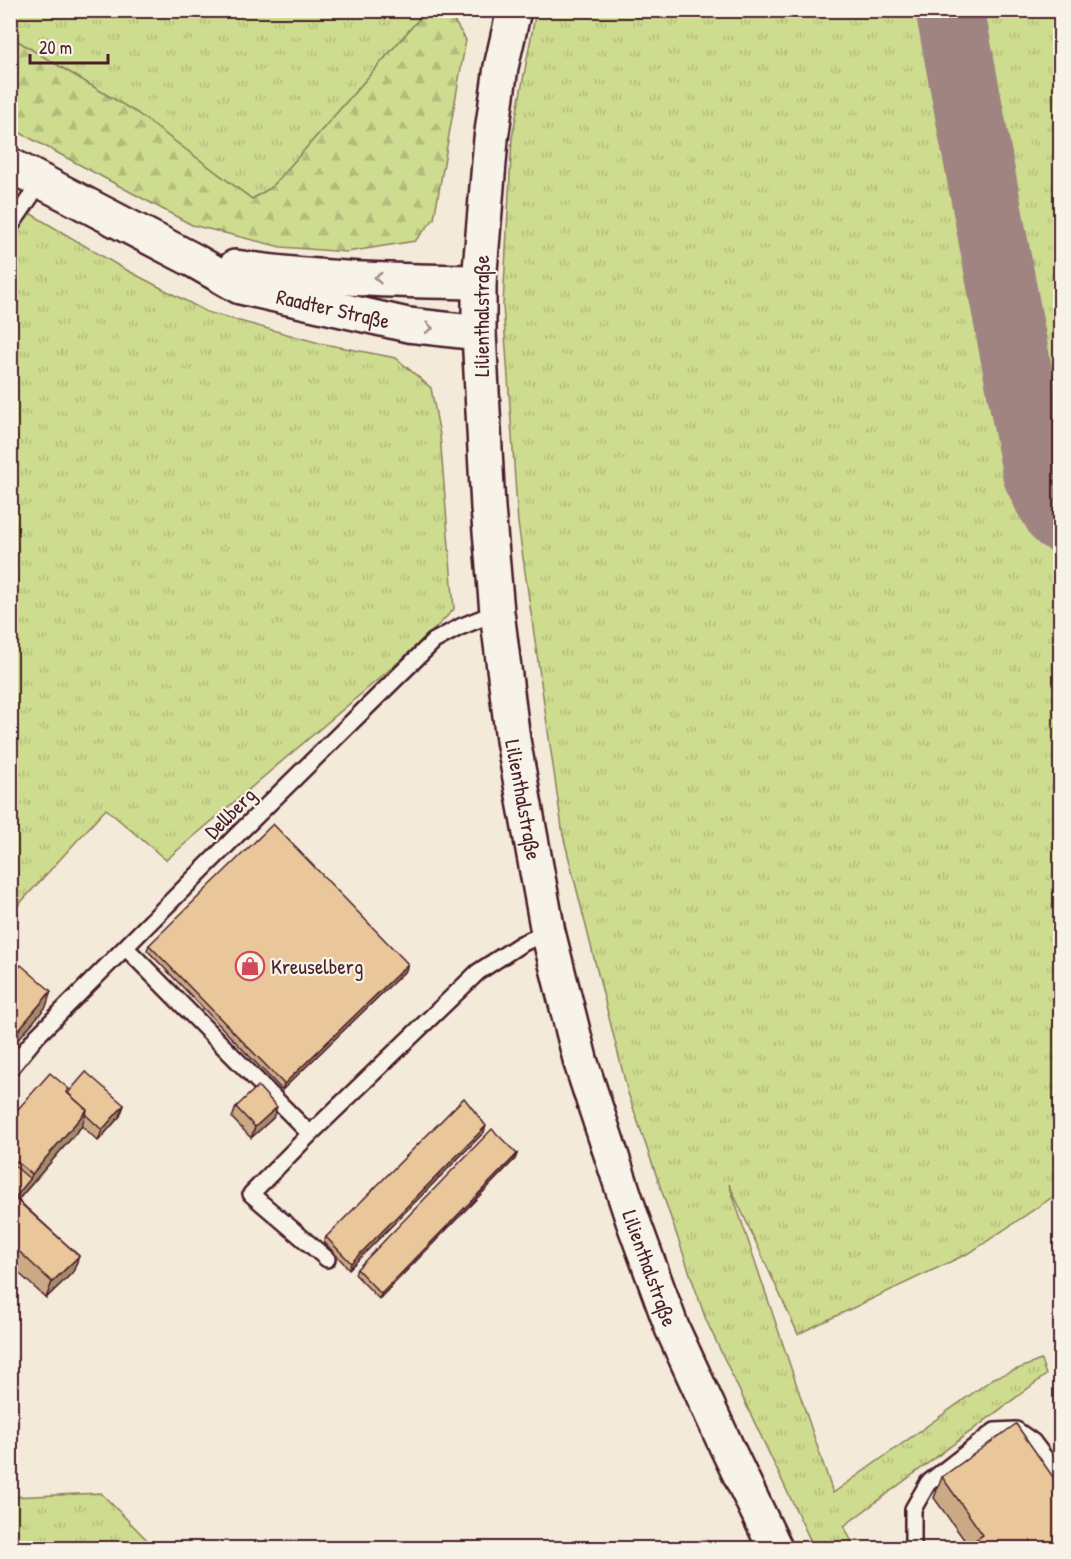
<svg xmlns="http://www.w3.org/2000/svg" width="1071" height="1559" viewBox="0 0 1071 1559" font-family="'Patrick Hand',sans-serif">
<style>
.grass{fill:url(#grass-tufts);stroke:#8c7e5d;stroke-width:1.5}
.forest{fill:url(#forest-firs);stroke:#8c7e5d;stroke-width:1.5}
.lines{fill:none;stroke-linecap:round;stroke-linejoin:round}
.taxiway{stroke:#9f8482;stroke-width:69}
.lane-casing{stroke:#4a1f2b;stroke-width:20}
.secondary-casing{stroke:#4a1f2b;stroke-width:38}
.lane{stroke:#f7f3e8;stroke-width:15}
.secondary{stroke:#f7f3e8;stroke-width:33}
.wall{fill:#c9aa85;stroke:#4a1f2b;stroke-width:1.5}
.shaded-wall{fill:#a48b6c;stroke:#4a1f2b;stroke-width:1.5}
.building{fill:#eac69b;stroke:#4a1f2b;stroke-width:1.5}
.oneway{stroke:#a0898a}
.labels{text-anchor:middle;dominant-baseline:central;stroke-width:4.5;stroke-linejoin:round;paint-order:stroke}
.street-label{font-size:21px;fill:#4a1f2b;stroke:#f7f3e8}
.poi-label{font-size:21px;fill:#4a1f2b;stroke:#f7f3e8;text-anchor:start}
</style>
<defs>
<pattern id="grass-tufts" width="24" height="20" patternUnits="userSpaceOnUse" patternTransform="scale(1.5)"><rect width="24" height="20" fill="#cddc8f"/><path d="M3 7l-1-3M5 7V3M7 7l1-3M15 17l-1-3M17 17v-4M19 17l1-3" fill="none" stroke="#b2bc7c"/></pattern>
<pattern id="forest-firs" width="22" height="20" patternUnits="userSpaceOnUse" patternTransform="scale(1.5)"><rect width="22" height="20" fill="#cddc8f"/><path d="M5 1l3.5 6h-7zM16 11l3.5 6h-7z" fill="#b2bc7c"/></pattern>
</defs>
<rect width="100%" height="100%" fill="#f4ead9"/>
<filter id="ink" filterUnits="userSpaceOnUse"><feTurbulence type="fractalNoise" baseFrequency=".0167" numOctaves="2"/><feDisplacementMap in="SourceGraphic" scale="12" xChannelSelector="R" yChannelSelector="G"/><feConvolveMatrix kernelMatrix="1 2 1 2 8 2 1 2 1" color-interpolation-filters="sRGB"/></filter>
<g filter="url(#ink)">
<!-- grass -->
<path class="grass" d="M10 11H426L272 187 252 199 137 113 11 37Z
M536 11H919L922 34 1012 485 1046 547 1060 556V1192L971 1252 798 1334 729 1184 833 1493 994 1378 1041 1360 1046 1375 844 1526 855 1548H814L706 1320 628 1093 563 835 518 523 503 305 512 138Z
M983 11H1060V413L985 57Z
M11 202 119 266 207 312 319 343 396 358 431 388 440 435 454 609 422 642 166 860 106 809 11 913Z
M101 1493 155 1548H11V1497Z"/>
<!-- forest -->
<path class="forest" d="M426 11H448L466 40 434 219 415 241 347 252 281 247 192 225 11 128V37L137 113 252 199 272 187Z"/>
<g class="lines">
<!-- taxiway -->
<path class="taxiway" d="M950 10 1037 474 1048 497 1060 517"/>
<!-- lane casing -->
<g class="lane-casing">
<path id="lane" d="M10 227 41 181
M126 948 310 1134
M10 1069 37 1036 239 833 434 641 460 627 497 612
M327 1259 251 1194 310 1134 478 972 521 944 548 932
M913 1548V1509L928 1483 995 1431 1016 1430 1033 1442 1060 1478"/>
</g>
<!-- secondary casing -->
<g class="secondary-casing">
<g id="secondary">
<path id="s1" d="M514 10 501 67 491 139 479 282V333L488 508 497 612 513 740 548 932 581 1063 633 1221 672 1328 728 1450 775 1548"/>
<path id="s2" d="M10 165 193 260 240 287 408 325 479 333"/>
<path d="M235 267C313 279 400 281 479 282"/>
</g>
</g>
<!-- lane -->
<use href="#lane" class="lane"/>
<!-- secondary -->
<use href="#secondary" class="secondary"/>
</g>
<!-- wall -->
<path class="wall" d="M149 945 406 970 282 1090 147 950Z
M67 1093 124 1105 120 1116 98 1141 82 1126 18 1200 79 1256 73 1272 46 1298 10 1265V1118Z
M236 1107 273 1118 251 1138 232 1118Z
M484 1132 349 1269 324 1242 326 1237Z
M517 1154 515 1159 379 1299 355 1274 357 1269Z
M942 1477 1060 1487 968 1545 934 1498Z"/>
<!-- shaded-wall -->
<path class="shaded-wall" d="M408 964 406 970 282 1090 284 1084Z
M51 991 46 1007 10 1049V1040Z
M124 1105 120 1116 98 1141 102 1130Z
M277 1107 273 1118 251 1138 255 1127Z
M87 1110 82 1126 10 1209 12 1201 30 1179 32 1174Z
M486 1126 484 1132 349 1269 351 1263Z
M517 1154 515 1159 379 1299 381 1294Z
M79 1256 73 1272 46 1298 52 1282Z"/>
<!-- building -->
<path class="building" d="M273 824 408 964 284 1084 149 945Z
M21 965 51 991 10 1040V978Z
M86 1072 124 1105 102 1130 86 1115 87 1110 68 1093Z
M50 1073 69 1089 66 1092 87 1110 32 1174 10 1156V1118Z
M258 1086 277 1107 255 1127 236 1107Z
M464 1098 486 1126 351 1263 326 1237Z
M492 1129 517 1154 381 1294 357 1269Z
M10 1162 30 1179 15 1198 10 1194Z
M10 1194 79 1256 52 1282 10 1243Z
M1016 1424 1060 1487V1548H963L983 1535 942 1477Z"/>
<!-- one-way arrows -->
<defs><path id="oneway-chevron" d="M-2-3.5L2.5 0L-2 3.5" fill="none" stroke-width="1.6" stroke-linecap="round" stroke-linejoin="round" transform="scale(1.5)"/></defs>
<g class="oneway">
<use href="#oneway-chevron" transform="translate(378 278) rotate(-176)"/>
<use href="#oneway-chevron" transform="translate(429 328) rotate(6)"/>
</g>
</g>
<!-- icons -->
<defs>
<g id="shop-ring" transform="scale(1.5)"><circle r="9.5" fill="#f7f3e8" stroke="#d1495b" stroke-width="1.5"/><path d="M-5-2.5h2.3a2.7 3.5 0 0 1 5.4 0H5L5.5 6h-11ZM-1.5-2.5h3a1.5 2.3 0 0 0-3 0Z" fill="#d1495b"/></g>
</defs>
<g fill-rule="evenodd">
<use href="#shop-ring" x="250" y="966"/>
</g>
<g class="labels">
<!-- street labels -->
<g class="street-label">
<text stroke="none"><textPath href="#s2" startOffset="356">Raadter Straße</textPath></text>
<text transform="translate(481 316) rotate(-90)">Lilienthalstraße</text>
<text stroke="none"><textPath href="#s1" startOffset="795">Lilienthalstraße</textPath></text>
<text transform="translate(230 813) rotate(-45)">Dellberg</text>
<text stroke="none"><textPath href="#s1" startOffset="1281">Lilienthalstraße</textPath></text>
</g>
<!-- poi labels -->
<g class="poi-label">
<text x="271" y="966">Kreuselberg</text>
</g>
</g>
<!-- margin -->
<rect width="1071" height="1559" fill="none" stroke="#f7f3e8" stroke-width="36"/>
<rect x="18" y="18" width="1035" height="1523" fill="none" stroke="#4a1f2b" stroke-width="2" filter="url(#ink)"/>
<!-- scale -->
<path d="M30 54v9h78v-9" fill="none" stroke="#4a1f2b" stroke-width="3"/>
<text x="39" y="54" font-size="18" fill="#4a1f2b" stroke="#f7f3e8" stroke-width="4.5" paint-order="stroke">20 m</text>
</svg>
